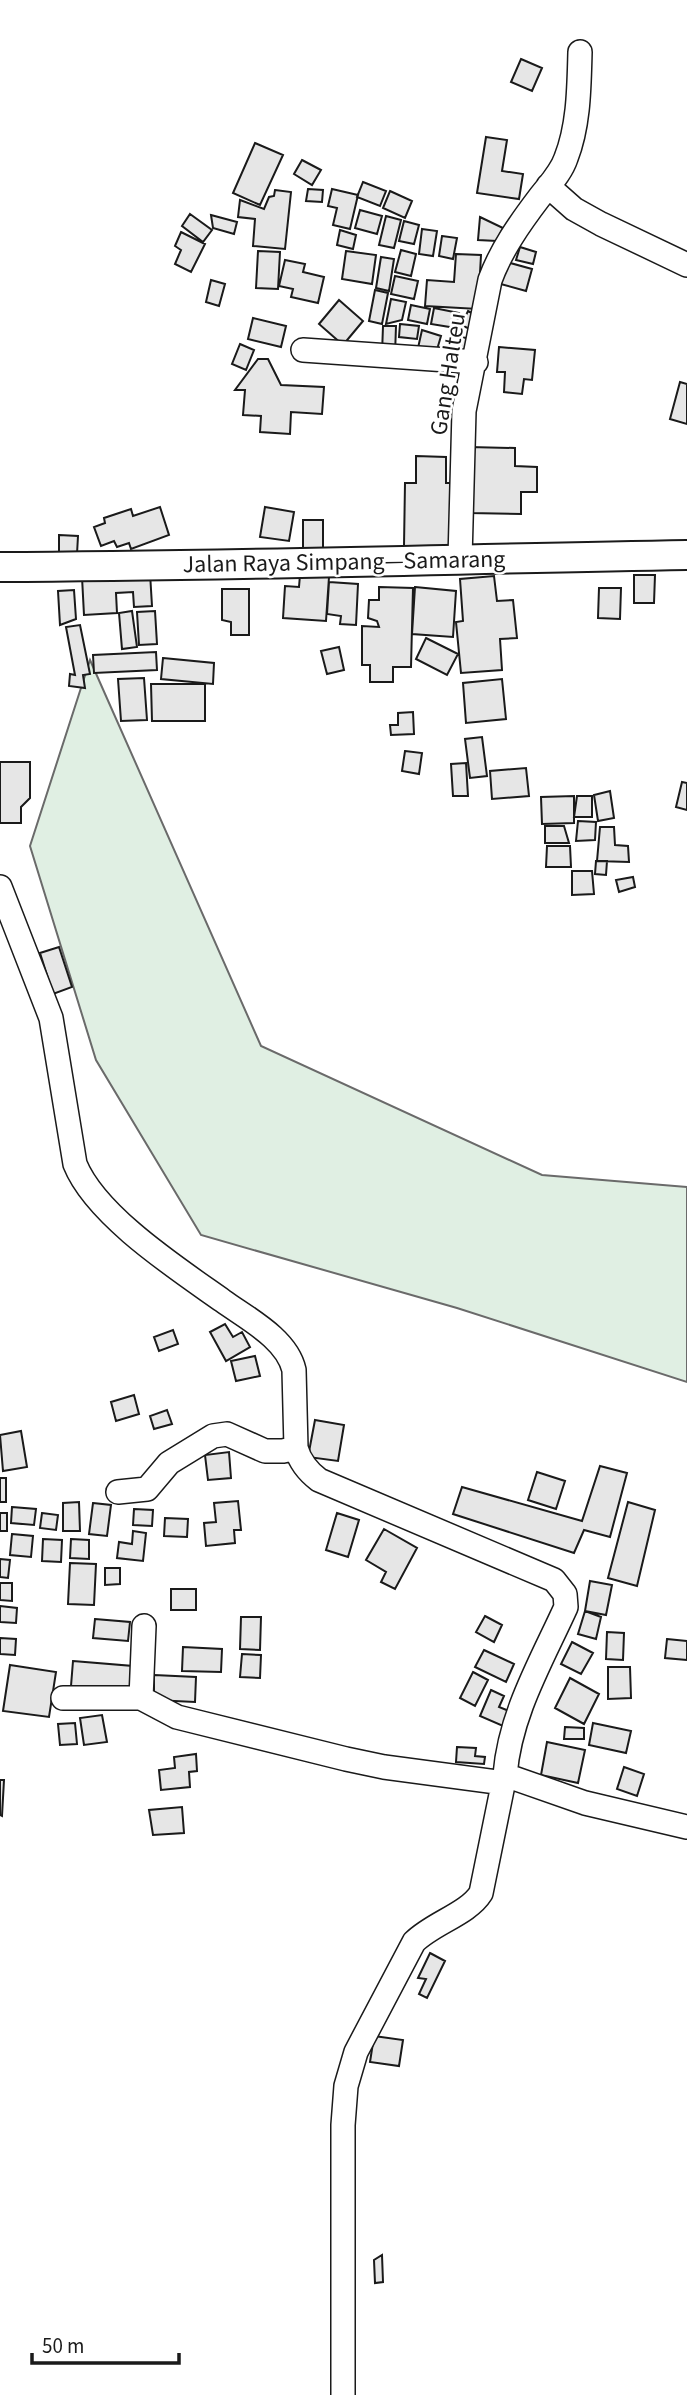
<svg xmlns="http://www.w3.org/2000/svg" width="687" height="2395" viewBox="0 0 687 2395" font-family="'Source Sans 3',sans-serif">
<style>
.green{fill:#e0efe3;stroke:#6a6a6a;stroke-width:2}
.building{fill:#e6e6e6;stroke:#1a1a1a;stroke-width:2}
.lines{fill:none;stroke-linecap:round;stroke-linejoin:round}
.minor-casing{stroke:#1a1a1a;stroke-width:26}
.major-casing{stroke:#1a1a1a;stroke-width:32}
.minor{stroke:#fff;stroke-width:23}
.major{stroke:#fff;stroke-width:28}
.labels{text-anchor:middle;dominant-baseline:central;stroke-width:5;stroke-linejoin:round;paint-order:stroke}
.street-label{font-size:24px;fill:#1a1a1a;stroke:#fff}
</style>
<rect width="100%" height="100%" fill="#fff"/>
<!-- green -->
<path class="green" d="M90 660 261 1046 542 1175 687 1187V1382L457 1308 201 1235 96 1060 30 846Z"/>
<!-- building -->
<path class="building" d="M521 59 542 68 532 91 511 82Z
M486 137 507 140 502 171 523 174 519 199 477 193Z
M255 143 283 155 260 205 233 193Z
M302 160 321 170 312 185 294 174Z
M363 182 386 191 380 206 357 197Z
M308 189 323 190 322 202 306 201Z
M332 189 358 195 350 229 333 225 337 208 328 206Z
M275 190 291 192 285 249 253 246 255 219 238 217 240 200 264 209 269 197 274 196Z
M390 191 412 201 405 218 383 208Z
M360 210 382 216 377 234 355 228Z
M190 214 212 230 203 242 182 226Z
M211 215 237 222 234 234 213 228Z
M386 216 401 220 394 248 379 245Z
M480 217 503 228 497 241 478 240Z
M404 221 419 225 414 244 399 241Z
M422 229 437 231 433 256 419 254Z
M340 230 356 235 353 249 337 245Z
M181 232 205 244 191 272 175 264 181 250 175 246Z
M442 236 457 238 453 259 439 256Z
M520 247 536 252 533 264 516 260Z
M401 250 416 254 411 276 395 272Z
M258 251 280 252 278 289 256 288Z
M346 251 376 255 372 284 342 279Z
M456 254 481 255 478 309 425 306 427 280 454 282Z
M381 257 394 259 389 291 376 288Z
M285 260 305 264 303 272 324 277 318 303 291 297 293 289 279 286Z
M503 261 532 269 526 291 497 283Z
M395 276 418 281 414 299 391 294Z
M211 280 225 284 219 306 206 302Z
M375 290 388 293 382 324 369 321Z
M391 299 406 302 402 320 386 324Z
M339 300 363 321 343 345 319 324Z
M411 305 430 309 427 324 408 320Z
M434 308 459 313 456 328 431 324Z
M468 311 479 317 472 330 461 325Z
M253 318 286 326 281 347 248 339Z
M400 324 419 326 417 339 399 337Z
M383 326H396L395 355 382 354Z
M422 330 441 336 436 353 418 348Z
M450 335 472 339 469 355 447 351Z
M240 344 254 350 246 370 232 364Z
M499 347 535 350 532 380 524 379 522 394 504 392 505 372H497Z
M258 359H268L281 385 324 387 322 414 291 412 290 434 260 432 261 416 243 415 245 390H235Z
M680 382 687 384V424L670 419Z
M469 447 515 448V466L537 467V492H521V514L469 513Z
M416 456 446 457V483H457L456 547 404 546 405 483H416Z
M160 507 169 535 131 549 129 543 117 547 114 541 101 546 94 527 105 523 104 518 131 509 133 516Z
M265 507 294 512 289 541 260 537Z
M303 520H323V551H303Z
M59 535 78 536 77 554 59 553Z
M150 573 152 606 134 607 133 592 116 593 117 613 84 615 82 577Z
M300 575 329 577 326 621 283 618 285 586 299 587Z
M634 575H655L654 603H634Z
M494 576 497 601 513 600 517 638 500 639 502 670 461 673 456 622 463 621 460 579Z
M329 582 358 584 356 625 340 624 341 616 327 614Z
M379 587 413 588 411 667H393V682H370V665H362V626L379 627 377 621 368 618 369 600H379Z
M415 587 456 591 453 637 412 634Z
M599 588H621L620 619 598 618Z
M222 589H249V635H231V622L222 620Z
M74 590 76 619 60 625 58 591Z
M132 611 137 647 122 649 119 613Z
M155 611 157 644 139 645 137 612Z
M80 625 90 674 83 675 85 688 69 686 70 674 75 675 66 627Z
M426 638 458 654 447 675 416 659Z
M339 647 344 670 327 674 321 651Z
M156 652 157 670 94 673 93 655Z
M163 658 214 663 213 684 161 679Z
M144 678 147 720 121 721 118 679Z
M502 679 506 719 466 723 463 683Z
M151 684H205V721H152Z
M413 712 414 734 391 735 390 725H398V713Z
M482 737 487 776 470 778 465 739Z
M405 751 422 753 419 774 402 771Z
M0 762H30V798L21 807V823H0Z
M466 763 468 796H453L451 764Z
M526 768 529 796 492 799 490 771Z
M682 782 687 783V810L676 807Z
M610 791 614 818 598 821 594 795Z
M574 796V823L542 824 541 797Z
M577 796H592V817H574Z
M578 821 596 822 595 840 576 841Z
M545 826H564L569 843H545Z
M600 827H614L615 845 628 846 629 862 597 861Z
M547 846H570L571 867H546Z
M596 861H607L606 875 595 874Z
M572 871H592L594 894 572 895Z
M633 877 635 887 619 892 616 880Z
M59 947 72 987 53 994 40 953Z
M225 1324 233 1337 242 1332 250 1347 226 1361 210 1332Z
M173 1330 178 1344 159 1351 154 1337Z
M255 1356 260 1376 236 1381 231 1361Z
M134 1395 139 1414 116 1421 111 1402Z
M167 1410 172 1424 154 1429 150 1416Z
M315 1420 344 1425 338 1461 308 1457Z
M21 1431 27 1467 3 1471 0 1435Z
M229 1452 231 1478 208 1480 205 1455Z
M600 1466 627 1473 610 1537 584 1530 574 1553 453 1514 462 1487 582 1521Z
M537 1472 565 1481 556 1509 528 1500Z
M0 1478H6V1502H0Z
M238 1501 241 1530H234L235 1543 206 1546 204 1523 216 1522 214 1503Z
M79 1502 80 1531H63V1503Z
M628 1502 655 1510 637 1586 608 1578Z
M93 1503 111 1505 107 1536 89 1534Z
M12 1507 36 1509 34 1525 11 1523Z
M134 1509 153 1510 152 1526 133 1525Z
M0 1513H7V1531H0Z
M42 1513 58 1515 56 1530 40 1528Z
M337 1513 359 1520 348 1557 326 1550Z
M165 1518 188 1519 187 1537 164 1536Z
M384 1529 417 1548 395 1589 381 1582 386 1572 366 1560Z
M133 1531 146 1533 143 1561 117 1558 119 1542 132 1544Z
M12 1534 33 1536 31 1557 10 1555Z
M43 1539 62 1540 61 1562 42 1561Z
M71 1539 89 1540V1559L70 1558Z
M0 1559 10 1560 8 1578 0 1577Z
M70 1563 96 1564 94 1605 68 1604Z
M105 1568H120V1584L105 1585Z
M590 1581 612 1585 606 1615 585 1611Z
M0 1583H12V1601L0 1600Z
M171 1589H196V1610H171Z
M0 1606 17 1608 16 1623 0 1622Z
M585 1611 601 1617 596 1639 578 1634Z
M485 1616 502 1625 494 1642 476 1632Z
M241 1617H261L260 1650 240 1649Z
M95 1619 130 1622 128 1641 93 1638Z
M607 1632 624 1633 623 1660 606 1659Z
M0 1638 16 1639 15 1655 0 1654Z
M667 1639 687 1641V1660L665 1658Z
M572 1642 593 1653 581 1674 561 1664Z
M183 1647 222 1649 221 1672 182 1671Z
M484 1650 514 1664 506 1682 475 1667Z
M242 1654 261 1655 260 1678 240 1677Z
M73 1661 133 1666 131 1690 71 1686Z
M10 1665 56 1672 49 1717 3 1711Z
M608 1667H630L631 1698 608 1699Z
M473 1672 488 1680 475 1706 460 1698Z
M154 1675 196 1677 195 1702 154 1700Z
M570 1678 599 1694 584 1724 555 1708Z
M491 1690 504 1696 499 1707 509 1711 503 1726 480 1716Z
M102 1715 107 1742 84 1745 80 1718Z
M75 1723 77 1744 60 1745 58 1724Z
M593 1723 631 1731 626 1753 589 1745Z
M565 1727 584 1728V1739H564Z
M547 1742 585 1750 578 1783 541 1775Z
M457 1747 476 1748 475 1756 485 1757 484 1764 456 1762Z
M196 1754 197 1771 189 1772 190 1787 161 1790 159 1770 175 1768 174 1757Z
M624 1767 644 1774 637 1796 617 1789Z
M0 1780H4L2 1816 0 1815Z
M182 1807 184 1833 153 1835 149 1810Z
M430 1953 445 1961 427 1998 419 1994 426 1979 418 1978Z
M374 2036 403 2040 399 2066 370 2062Z
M382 2255 383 2282 375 2283 374 2260Z"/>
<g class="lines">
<!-- minor casing -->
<g class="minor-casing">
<path id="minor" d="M548 186 574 209 601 224 687 265
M303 350 476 362
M460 559 464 411 490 280C501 250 520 223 539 198 549 185 561 173 566 158 579 125 579 87 580 52
M0 887 51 1018 75 1164C96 1216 178 1269 223 1301 248 1319 287 1339 294 1370L296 1448C300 1462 307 1471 319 1480L554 1580 565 1594 566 1607C541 1662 510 1714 505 1775L585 1803 687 1827
M118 1492 147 1489 169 1463 213 1436 227 1434 265 1451H283L296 1448
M144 1626 141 1698 177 1717 346 1759 384 1767 504 1783
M63 1698H141
M343 2395V2125L346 2086 356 2052 414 1942C433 1923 468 1914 481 1893L505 1775"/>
</g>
<!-- major casing -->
<g class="major-casing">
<path id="major" d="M0 567C229 566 458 559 687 555"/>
</g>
<!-- minor -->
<use href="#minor" class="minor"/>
<!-- major -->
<use href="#major" class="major"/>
</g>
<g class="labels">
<!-- street labels -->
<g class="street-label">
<text transform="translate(448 374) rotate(-81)">Gang Halteu</text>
<text transform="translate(344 562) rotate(-1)">Jalan Raya Simpang—Samarang</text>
</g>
</g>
<!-- scale -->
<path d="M32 2353v10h147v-10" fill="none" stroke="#1a1a1a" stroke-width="3.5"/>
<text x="42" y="2353" font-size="21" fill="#1a1a1a" stroke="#ffffff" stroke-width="5" paint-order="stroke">50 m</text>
</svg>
